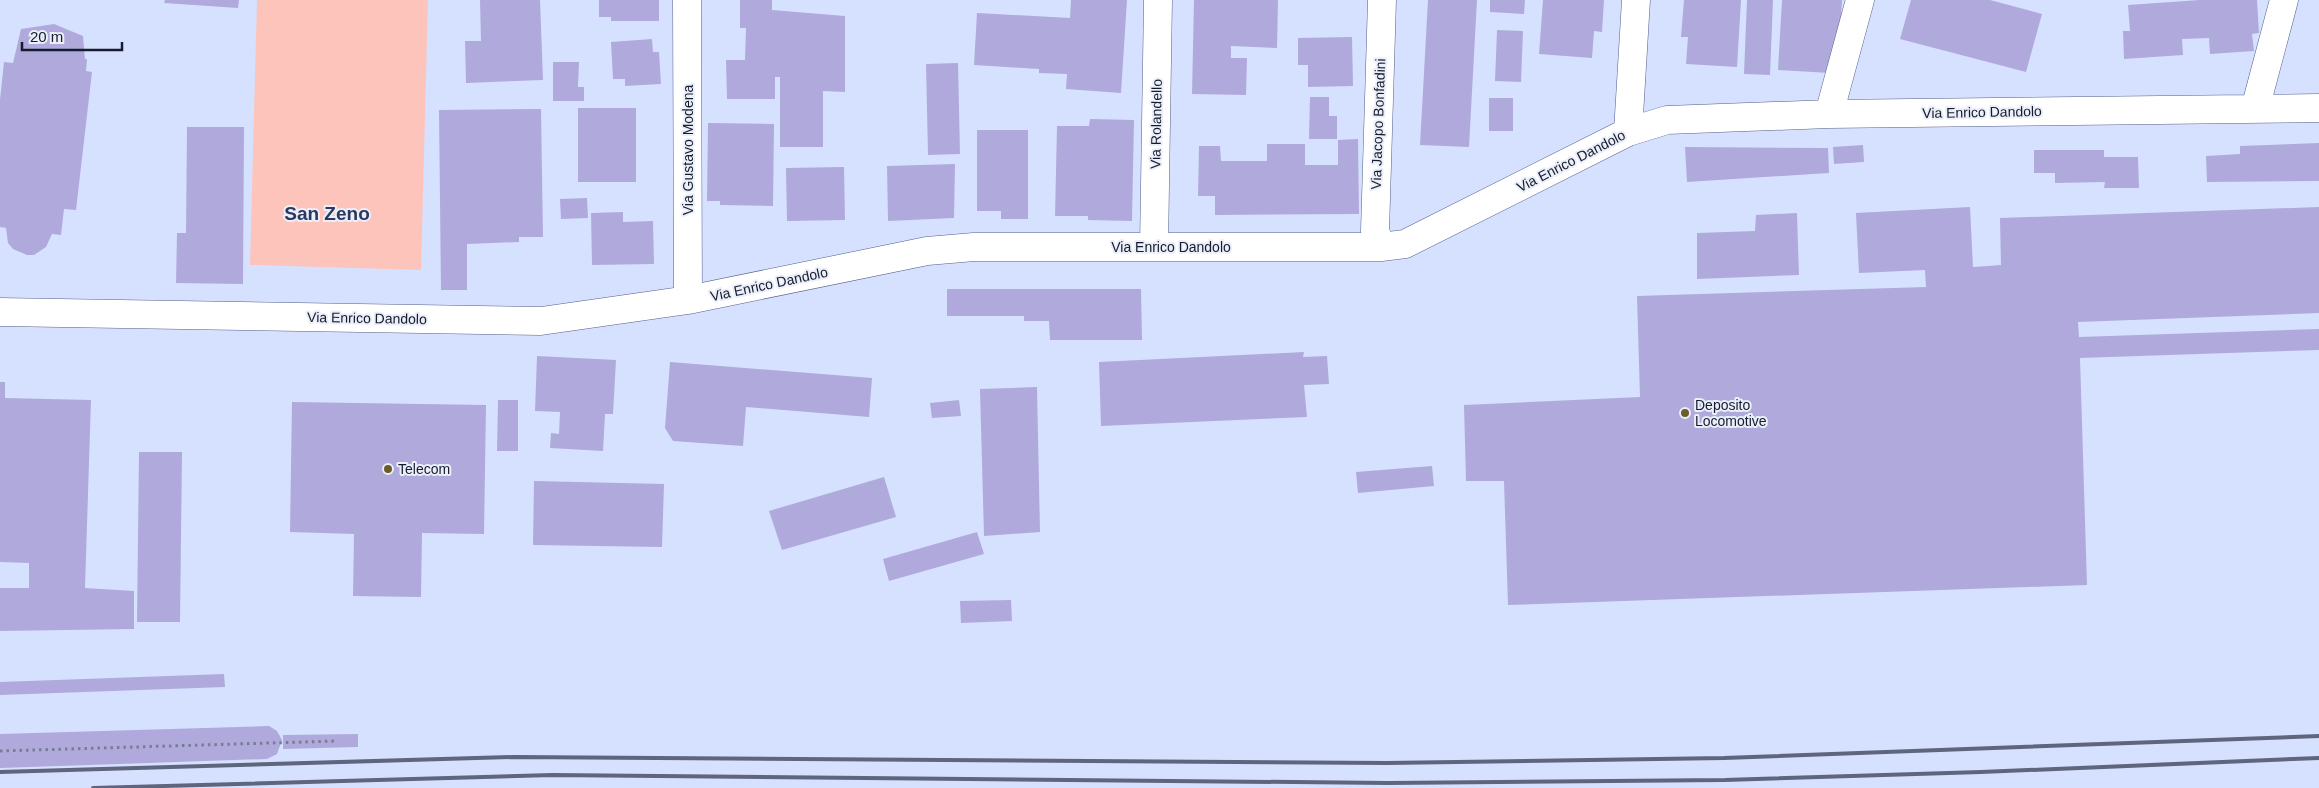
<svg xmlns="http://www.w3.org/2000/svg" width="2319" height="788" viewBox="0 0 2319 788" font-family="Helvetica,sans-serif">
<style>
.green{fill:#fdc4bb}
.building{fill:#afaadb}
.lines{fill:none;stroke-linecap:round;stroke-linejoin:round}
.street-casing{stroke:#52618b;stroke-width:29}
.path{stroke:#767e96;stroke-width:3;stroke-dasharray:2.5 4;stroke-linecap:butt}
.street{stroke:#fff;stroke-width:28}
.rail{stroke:#5e657c;stroke-width:4}
.poi-dot{fill:#6d5b29;stroke:#ebeff9;stroke-width:2}
.labels{text-anchor:middle;dominant-baseline:central;stroke-width:4;stroke-linejoin:round;paint-order:stroke}
.street-label{font-size:14px;fill:#161b2d;stroke:#ebeff9}
.poi-label{font-size:14px;fill:#161b2d;stroke:#ebeff9;text-anchor:start}
.district-label{font-size:19px;font-weight:bold;fill:#2c385f;stroke:#ebeff9}
</style>
<rect width="100%" height="100%" fill="#d6e1ff"/>
<!-- green -->
<path class="green" d="M257 0H428L421 270 250 265Z"/>
<!-- building -->
<path class="building" d="M165 0H239L238 8 164 3Z
M480 0H540L543 80 466 83 465 41H481Z
M599 0H659V21H611V17H599Z
M740 0H772V10L845 16V92L823 91V147H780V77H775V99H727L726 60H745L746 28H740Z
M1071 0H1127L1121 93 1066 89 1067 74 1039 73V69L974 65 977 13 1070 18Z
M1194 0H1278L1277 48 1231 46V58H1247L1246 95 1192 94Z
M1428 0H1477L1469 147 1420 145Z
M1490 0H1525L1524 14 1490 12Z
M1543 0H1604L1602 32 1594 31 1592 58 1539 54Z
M1684 0H1741L1737 67 1686 64 1688 37H1681Z
M1747 0H1773L1770 75 1744 74Z
M1782 0H1842L1839 48 1832 47 1830 73 1778 70Z
M1911 0H1990L2042 14 2026 72 1900 39Z
M2200 0H2257L2259 33 2252 34 2254 51 2210 54 2209 38 2182 39 2183 55 2124 59 2123 31H2130L2128 5Z
M54 24 83 36 85 59H87L86 71 92 72 76 210 64 209 61 235 52 234 46 247 34 255H27L13 249 8 243 6 228 0 227V100L4 62 13 63 21 29Z
M1497 30 1523 31 1521 82 1495 81Z
M1352 37 1353 86 1308 87V65H1298V38Z
M652 39 653 52H659L661 84 625 86V79H613L611 42Z
M553 62H579L578 87H584V101H553Z
M958 63 960 154 928 155 926 64Z
M1310 97H1329V116H1337V139H1309Z
M1489 98H1513V131H1489Z
M578 108H636V182H578Z
M541 109 543 237H519V242L467 244V290H441L439 110Z
M1090 119 1134 120 1132 221 1088 220V216H1055L1057 126H1089Z
M708 123 774 124 773 206 720 205V201H707Z
M187 127H244L243 284 176 283 177 233H186Z
M977 130H1028V219H1001V211H977Z
M1358 139 1359 214 1215 215V196H1198L1199 146H1220L1221 161H1267V144H1305V165H1338V140Z
M2319 143V181L2207 182 2206 156 2240 154V146Z
M1863 145 1864 162 1834 164 1833 147Z
M1685 147 1828 148 1829 173 1687 182Z
M2034 150H2104V157H2138L2139 188H2104L2105 182 2055 183V173H2034Z
M955 164 954 218 888 221 887 166Z
M844 167 845 220 787 221 786 168Z
M587 198 588 218 561 219 560 199Z
M1970 207 1973 267 2001 265 2000 218 2319 207V313L2078 322 2079 337 2319 329V350L2080 358 2087 585 1508 605 1504 481H1466L1464 405 1640 397 1637 296 1926 287 1925 270 1859 273 1856 213Z
M623 212V222L653 221 654 264 592 265 591 213Z
M1797 213 1799 275 1697 279V233L1755 231 1756 215Z
M947 289H1141L1142 340H1050L1049 321H1024V316H947Z
M1304 352 1303 357 1327 356 1329 384 1304 385 1307 417 1101 426 1099 362Z
M537 356 616 360 613 414H605L603 451 550 448 551 433 559 434 560 412 535 411Z
M670 362 872 378 869 417 746 407 743 446 673 441 665 428Z
M0 382H5V398L91 400 85 588 134 591V629L0 631V588H29V563L0 562Z
M1037 387 1040 532 984 536 980 389Z
M498 400H518V451H497Z
M959 400 961 416 932 418 930 403Z
M292 402 486 405 484 534 422 533 421 597 353 596 354 534 290 532Z
M139 452H182L180 622H137Z
M1432 466 1434 486 1358 493 1356 472Z
M884 477 896 517 782 550 769 511Z
M534 481 664 484 662 547 533 545Z
M977 532 984 554 889 581 883 559Z
M1011 600 1012 621 961 623 960 601Z
M224 674 225 687 0 695V682Z
M269 726 277 731 282 740 277 754 267 759 0 768V734Z
M358 734V747L283 749V735Z"/>
<g class="lines">
<!-- street casing -->
<g class="street-casing">
<path id="street" d="M687 0 688 300
M2255 109 2284 0
M1829 114 1860 0
M1628 132 1636 0
M1154 247 1158 0
M1381 247 1375 231 1382 0
M0 312 541 321 688 300 927 251 974 247H1381L1405 244 1628 132 1667 120 1829 114 2319 108"/>
</g>
<!-- path -->
<path class="path" d="M0 751 337 741"/>
<!-- street -->
<use href="#street" class="street"/>
<!-- rail -->
<path class="rail" d="M0 772 514 757 1387 763 1724 758 2319 736
M93 788 552 775 1388 783 1725 780 1981 772 2319 758"/>
</g>
<!-- markers -->
<g class="poi-dot">
<circle cx="1685" cy="413" r="5"/>
<circle cx="388" cy="469" r="5"/>
</g>
<g class="labels">
<!-- street labels -->
<g class="street-label">
<text transform="translate(1982 112) rotate(-1)">Via Enrico Dandolo</text>
<text transform="translate(1156 124) rotate(-89)">Via Rolandello</text>
<text transform="translate(1378 124) rotate(-88)">Via Jacopo Bonfadini</text>
<text transform="translate(688 150) rotate(-90)">Via Gustavo Modena</text>
<text transform="translate(1571 161) rotate(-27)">Via Enrico Dandolo</text>
<text x="1171" y="247">Via Enrico Dandolo</text>
<text transform="translate(769 284) rotate(-12)">Via Enrico Dandolo</text>
<text transform="translate(367 318) rotate(1)">Via Enrico Dandolo</text>
</g>
<!-- poi labels -->
<g class="poi-label">
<text x="1695" y="405">Deposito<tspan x="1695" dy="16">Locomotive</tspan></text>
<text x="398" y="469">Telecom</text>
</g>
<!-- district labels -->
<g class="district-label">
<text x="327" y="213">San Zeno</text>
</g>
</g>
<!-- scale -->
<path d="M22 42v8h100v-8" fill="none" stroke="#161b2d" stroke-width="2.5"/>
<text x="30" y="42" font-size="15" fill="#161b2d" stroke="#ebeff9" stroke-width="4" paint-order="stroke">20 m</text>
</svg>
